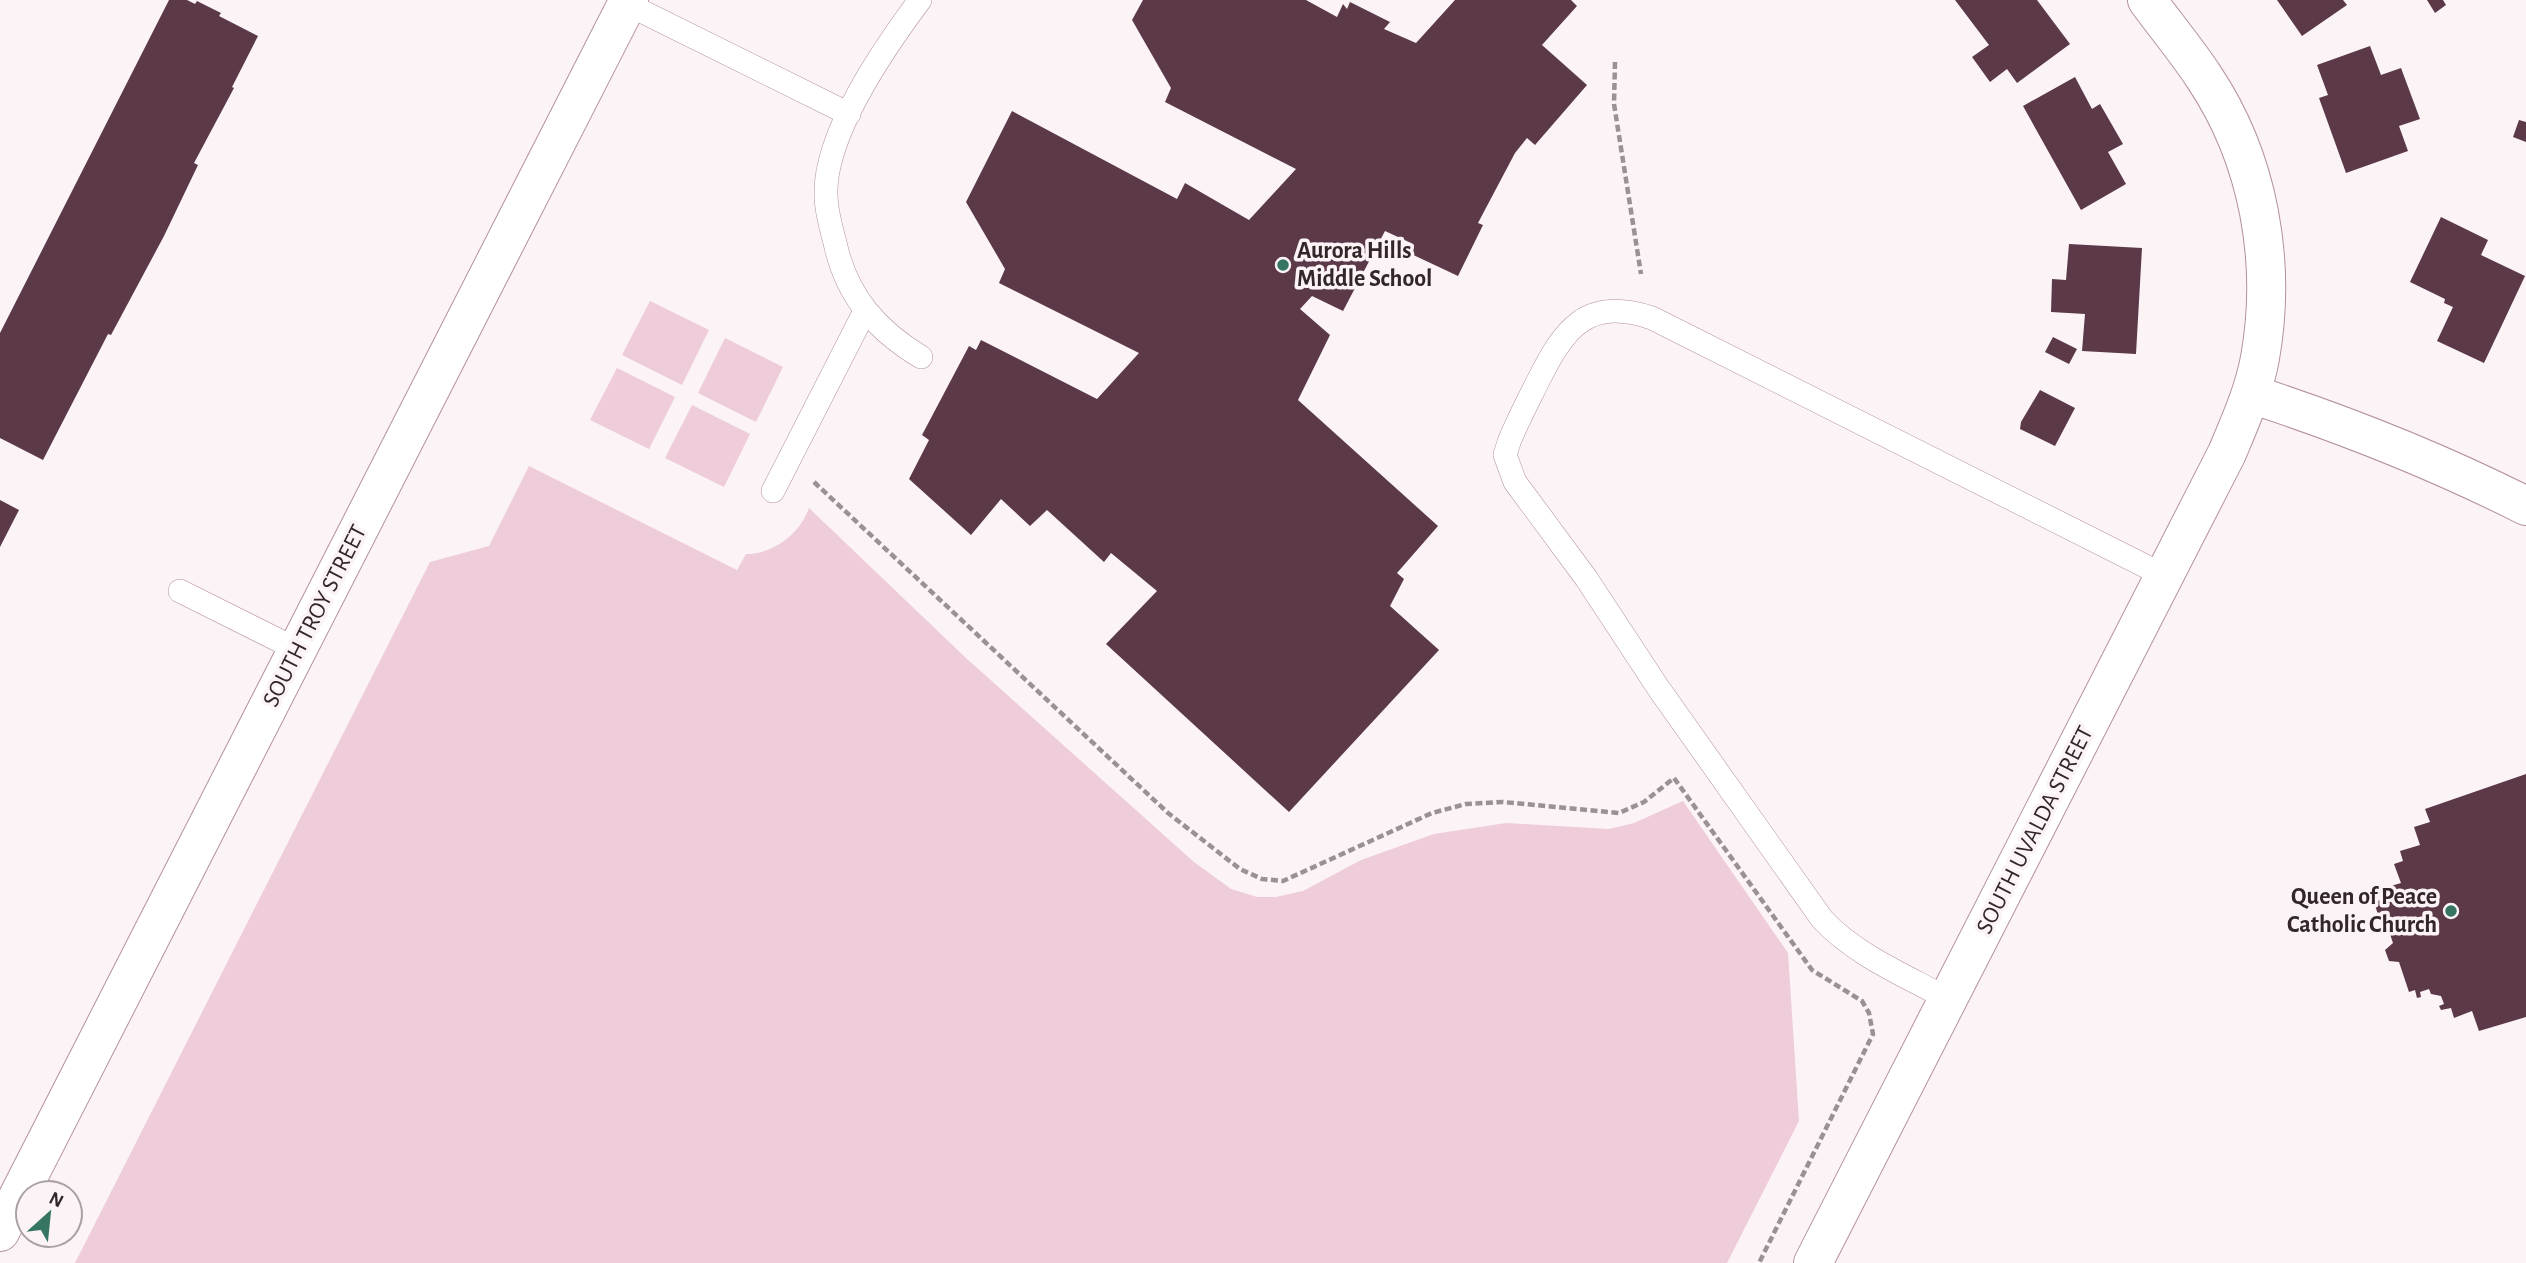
<svg xmlns="http://www.w3.org/2000/svg" width="2526" height="1263" viewBox="0 0 2526 1263" font-family="'Alegreya Sans',sans-serif">
<style>
.green{fill:#eeccda}
.building{fill:#5b3948}
.lines{fill:none;stroke-linecap:round;stroke-linejoin:round}
.service-casing{stroke:#b4919f;stroke-width:24}
.minor-casing{stroke:#b4919f;stroke-width:40}
.tertiary-casing{stroke:#b4919f;stroke-width:40}
.path{stroke:#9b9094;stroke-width:4.5;stroke-dasharray:7 3.5;stroke-linecap:butt}
.service{stroke:#fff;stroke-width:23}
.minor{stroke:#fff;stroke-width:38}
.tertiary{stroke:#fff;stroke-width:38}
.poi-dot{fill:#367563;stroke:#fbf3f6;stroke-width:2.5}
.labels{text-anchor:middle;dominant-baseline:central;stroke-width:7;stroke-linejoin:round;paint-order:stroke}
.poi-label{font-size:24px;font-weight:bold;fill:#33262b;stroke:#fbf3f6;text-anchor:start}
.street-label{font-size:24px;fill:#33262b;stroke:#fbf3f6}
</style>
<rect width="100%" height="100%" fill="#fbf3f6"/>
<!-- green -->
<path class="green" d="M650 301 709 330 682 385 622 355Z
M725 338 783 367 756 422 698 393Z
M617 368 675 397 649 449 590 420Z
M692 405 750 434 724 487 665 458Z
M529 466 737 570 746 554C773 554 800 534 809 508L967 659 1194 862 1231 889 1257 897H1276L1303 891 1361 860 1434 834 1506 823 1609 829 1634 823 1683 801 1788 953 1799 1121 1727 1263H75L430 562 489 546Z"/>
<!-- building -->
<path class="building" d="M169 0H187L195 4 197 1 221 13 219 16 258 36 232 87 234 88 194 163 198 165 164 236 111 335 108 334 43 460 0 438V333Z
M1143 0H1306L1337 17 1343 4 1347 9 1350 2 1390 22 1384 29 1416 43 1455 0H1571L1577 6 1542 45 1587 85 1535 145 1527 138 1515 153 1478 223 1483 225 1458 276 1407 252 1411 243 1385 231 1343 311 1312 296 1300 309 1330 335 1298 400 1438 526 1397 573 1404 579 1390 606 1439 650 1289 812 1106 644 1157 591 1111 553 1104 562 1047 510 1030 526 1001 499 971 535 909 479 929 440 922 435 969 346 976 350 981 340 1097 399 1139 353 999 283 1005 269 966 202 1012 111 1177 199 1185 183 1249 220 1296 169 1165 102 1171 88 1132 20Z
M1955 0H2037L2070 44 2017 83 2007 69 1990 82 1972 57 1989 45Z
M2277 0H2343L2347 5 2302 36Z
M2427 0H2443L2446 5 2435 13Z
M2370 46 2381 75 2401 68 2420 119 2399 126 2408 151 2346 173 2319 98 2328 95 2317 65Z
M2075 77 2092 109 2100 104 2123 144 2108 152 2126 184 2081 210 2023 106Z
M2519 120 2526 122V142L2513 137Z
M2441 217 2488 240 2481 255 2525 276 2484 363 2437 341 2453 307 2444 303 2445 299 2410 282Z
M2069 244 2142 248 2136 354 2082 351 2085 314 2051 312 2052 279 2066 280Z
M2053 337 2077 349 2069 364 2045 352Z
M2040 390 2075 408 2055 446 2020 429 2021 422Z
M0 500 19 510 0 547Z
M2526 774V1017L2479 1031 2472 1011 2454 1018 2451 1008 2441 1010 2439 1006 2444 1004 2441 996 2431 994 2429 989 2420 992 2421 997 2417 998 2415 990 2409 992 2399 962 2389 961 2385 950 2393 943 2385 919 2380 921 2374 902 2387 898 2384 888 2401 883 2394 864 2403 861 2400 851 2420 845 2414 827 2430 822 2425 809Z"/>
<g class="lines">
<!-- service casing -->
<g class="service-casing">
<path id="service" d="M920 0C885 47 824 134 826 195 826 213 832 230 836 247 848 298 878 331 921 357
M627 4 849 114
M773 491 865 311
M180 591 298 650
M1948 999C1906 976 1855 955 1822 919L1659 689 1586 578 1515 482 1505 455 1509 442C1517 422 1527 403 1537 383 1564 329 1586 296 1652 318L2165 576"/>
</g>
<!-- minor casing -->
<g class="minor-casing">
<path id="minor" d="M2251 394C2346 425 2437 461 2526 506
M1813 1263 2227 453C2240 422 2254 391 2260 358 2277 262 2259 159 2204 77 2187 51 2166 26 2147 0"/>
</g>
<!-- tertiary casing -->
<g class="tertiary-casing">
<path id="tertiary" d="M0 1232 629 0"/>
</g>
<!-- path -->
<path class="path" d="M1615 62 1614 104 1641 274
M814 482 1168 813 1240 869 1262 879 1283 881 1432 813 1466 804 1503 802 1619 813 1644 802 1674 778 1812 970 1862 1001 1869 1013 1873 1034 1759 1263"/>
<!-- service -->
<use href="#service" class="service"/>
<!-- minor -->
<use href="#minor" class="minor"/>
<!-- tertiary -->
<use href="#tertiary" class="tertiary"/>
</g>
<!-- markers -->
<g class="poi-dot">
<circle cx="1283" cy="265" r="7"/>
<circle cx="2451" cy="911" r="7"/>
</g>
<g class="labels">
<!-- poi labels -->
<g class="poi-label">
<text x="1297" y="251">Aurora Hills<tspan x="1297" dy="28">Middle School</tspan></text>
<text x="2437" y="897" text-anchor="end">Queen of Peace<tspan x="2437" dy="28">Catholic Church</tspan></text>
</g>
<!-- street labels -->
<g class="street-label">
<text transform="translate(315 616) rotate(-63)">SOUTH TROY STREET</text>
<text transform="translate(2035 830) rotate(-63)">SOUTH UVALDA STREET</text>
</g>
</g>
<!-- north arrow -->
<g transform="translate(49 1214) rotate(27)"><circle r="33" fill="#fbf3f6" stroke="#aba1a5" stroke-width="2"/>
<path d="M0-5L12 26L0 18L-12 26Z" fill="#367563"/>
<text y="-10" font-size="19" font-weight="bold" text-anchor="middle" fill="#33262b">N</text>
</g>
</svg>
